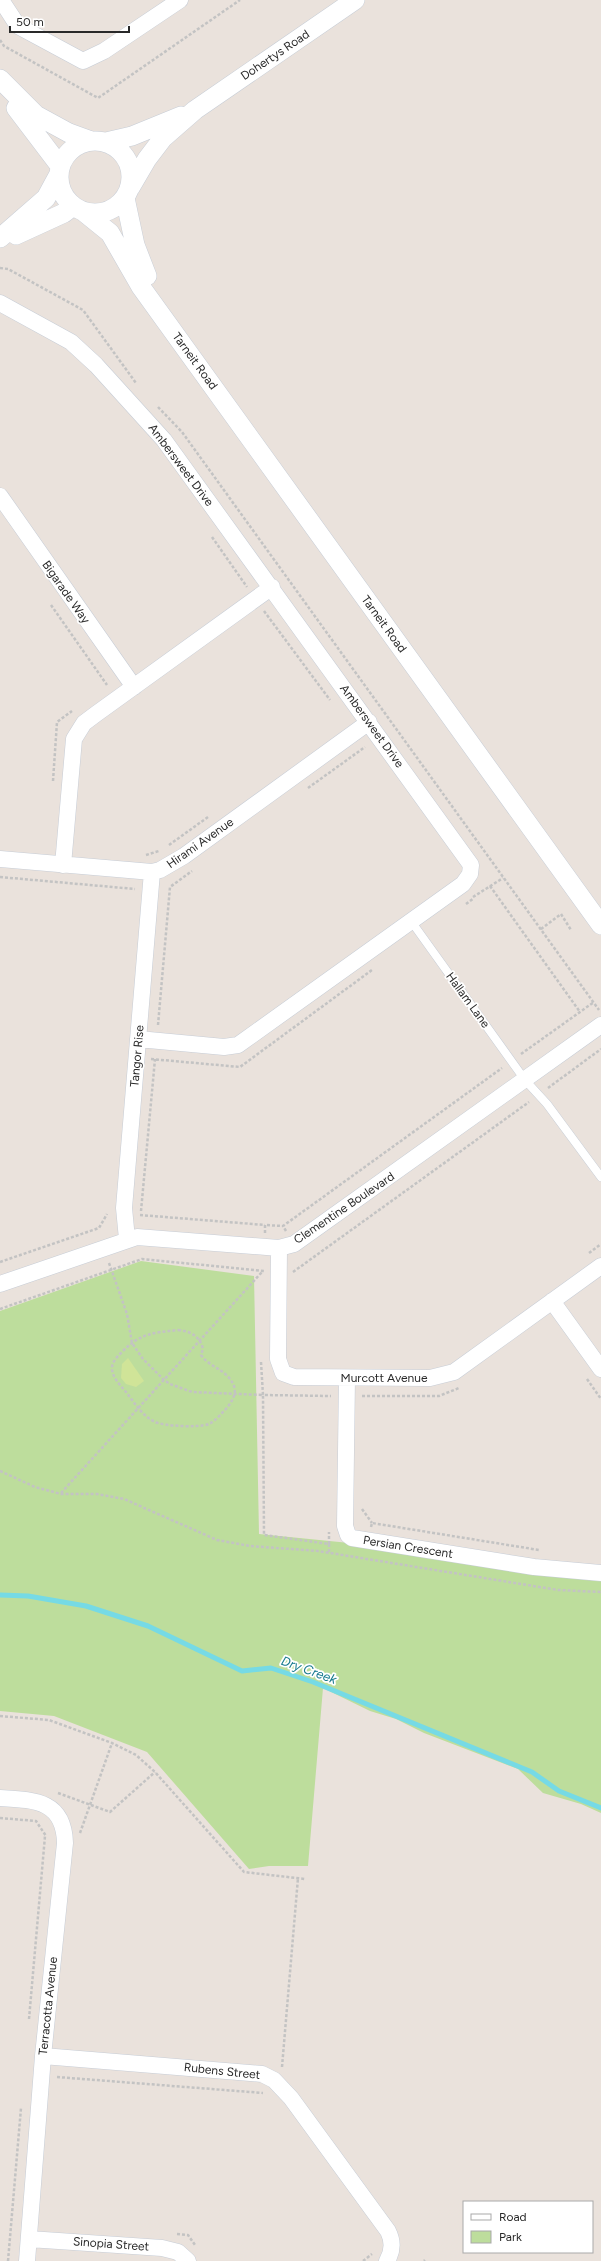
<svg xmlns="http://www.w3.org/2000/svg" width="601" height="2261" viewBox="0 0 601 2261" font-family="Figtree,sans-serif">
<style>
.green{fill:#bddd9c}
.pitch{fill:#d0e498}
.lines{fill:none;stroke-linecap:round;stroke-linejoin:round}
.stream{stroke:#76dae5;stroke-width:5}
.service-casing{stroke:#c7cdd6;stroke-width:9}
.minor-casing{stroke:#c7cdd6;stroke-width:17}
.tertiary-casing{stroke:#c7cdd6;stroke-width:20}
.path{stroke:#c3c3c3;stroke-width:2.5;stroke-dasharray:3 2;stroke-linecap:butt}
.service{stroke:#fff;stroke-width:8}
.minor{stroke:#fff;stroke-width:16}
.tertiary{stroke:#fff;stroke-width:19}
.labels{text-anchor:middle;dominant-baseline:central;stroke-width:3.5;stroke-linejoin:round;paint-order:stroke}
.street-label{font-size:12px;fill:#292929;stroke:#fff}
.water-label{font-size:13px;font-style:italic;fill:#177a8f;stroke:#fff}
</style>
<rect width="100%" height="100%" fill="#eae2dc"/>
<!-- green -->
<path class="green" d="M141 1261 254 1276 259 1534 601 1568V1813L581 1804 543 1793 518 1769 424 1733 396 1719 370 1711 323 1688 308 1866H269L249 1869 147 1752 54 1716 0 1711V1311Z"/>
<!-- pitch -->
<path class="pitch" d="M128 1358 144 1381 136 1387 126 1384 121 1378 122 1364Z"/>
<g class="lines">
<!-- stream -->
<path class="stream" d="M0 1595 28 1596 86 1606 148 1626 242 1671 271 1668 313 1682 532 1772 559 1791 601 1808"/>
<!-- service casing -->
<g class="service-casing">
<path id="service" d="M411 921 525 1080 547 1104 601 1177"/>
</g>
<!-- minor casing -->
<g class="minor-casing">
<path id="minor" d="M1 0 18 26 83 61 104 51 180 0
M0 303 71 342 96 365 164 440 471 865 470 874 463 884 238 1045 224 1047 138 1039
M0 496 134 687
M0 859 152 872 160 870 184 856 369 722
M63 865 74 739 84 723 96 714 272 587
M127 1239 124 1208 152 872
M279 1248 278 1359 283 1373 294 1377 430 1378 454 1372 601 1266
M0 1284 137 1237 279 1248 294 1244 601 1025
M552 1301 601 1369
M347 1378 345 1526 348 1535 352 1538 534 1567 601 1573
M0 1798C34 1800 64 1800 65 1843L43 2056 27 2261
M43 2056 262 2074 274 2080 291 2098 388 2231C393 2241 393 2251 387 2261
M29 2239 162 2248 178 2252 188 2261"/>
</g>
<!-- tertiary casing -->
<g class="tertiary-casing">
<path id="tertiary" d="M0 79 36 115 69 133 91 141
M16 108 60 166
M59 177a36 36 0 1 1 72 0a36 36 0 1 1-72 0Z
M106 142 132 136 181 116
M130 188 147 159 163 138 195 110 355 0
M125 198 135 245 147 276
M84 212 110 233 141 287 601 925
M16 235 64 213 73 206
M0 238 46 198 59 174"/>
</g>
<!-- path -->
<path class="path" d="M0 40 4 46 98 98 240 0
M0 268 8 269 83 310 136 383
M158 407 182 432 599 1010
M212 537 247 587
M51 605 107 685
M264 611 330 700
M53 781 57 722 72 711
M308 788 365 747
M169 845 208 817
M146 855 159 851
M0 877 135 889
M490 886 580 1012
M473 897 503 878
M466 904 474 898
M541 929 561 914 571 930
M158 1025 170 887 192 871
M521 1054 594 1002
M151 1059 240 1067 372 970
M548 1088 601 1049
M141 1211 155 1059
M140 1215 265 1225
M286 1231 283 1226 502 1068
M265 1233V1225L283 1226
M589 1253 601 1244
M0 1262 99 1228 107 1214
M109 1263 127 1314 132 1343 143 1359 164 1380 170 1384 192 1392 263 1395 264 1535 329 1544V1553
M293 1272 529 1102
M0 1309 142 1259 264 1271
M178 1330C190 1331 200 1336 203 1349L201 1355C210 1368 227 1369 234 1386 237 1395 231 1403 225 1410 220 1415 215 1421 209 1424 199 1428 164 1426 155 1422 141 1415 135 1403 126 1392 120 1385 112 1377 112 1368 112 1362 117 1357 121 1353 140 1333 152 1333 178 1330Z
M261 1362 263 1395 331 1396
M587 1379 601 1399
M362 1396H439L459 1388
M0 1471 35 1487 61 1494H97L124 1499 217 1540 250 1546 318 1551 558 1590 601 1592
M61 1493 262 1272
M362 1509 372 1523
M371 1527 372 1523 539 1550
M329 1544V1532
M0 1716 49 1720 112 1743 136 1755 155 1772 244 1872 305 1879
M58 1793 110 1812 155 1772
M0 1818 36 1821 46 1836
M80 1833 112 1743
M29 2019 45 1836
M282 2067 298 1878
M57 2077 263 2093
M177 2234 188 2235 195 2245
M8 2261 21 2108
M363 2261 372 2254
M424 2261 425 2260"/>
<!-- service -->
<use href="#service" class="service"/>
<!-- minor -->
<use href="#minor" class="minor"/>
<!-- tertiary -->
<use href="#tertiary" class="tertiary"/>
</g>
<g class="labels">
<!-- street labels -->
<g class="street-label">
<text transform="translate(275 55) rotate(-34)">Dohertys Road</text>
<text transform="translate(195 361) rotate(54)">Tarneit Road</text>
<text transform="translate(181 465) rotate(53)">Ambersweet Drive</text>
<text transform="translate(66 592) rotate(55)">Bigarade Way</text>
<text transform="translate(384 624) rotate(54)">Tarneit Road</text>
<text transform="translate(372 726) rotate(54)">Ambersweet Drive</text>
<text transform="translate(200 843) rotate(-35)">Hirami Avenue</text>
<text transform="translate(468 1000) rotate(54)">Hallam Lane</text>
<text transform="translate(137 1056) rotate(-85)">Tangor Rise</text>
<text transform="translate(344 1208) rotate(-34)">Clementine Boulevard</text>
<text x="384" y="1378">Murcott Avenue</text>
<text transform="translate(408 1547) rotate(9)">Persian Crescent</text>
<text transform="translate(48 2006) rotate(-84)">Terracotta Avenue</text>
<text transform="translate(222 2071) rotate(6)">Rubens Street</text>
<text transform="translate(111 2244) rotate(4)">Sinopia Street</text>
</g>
<!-- water labels -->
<g class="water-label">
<text transform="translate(309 1670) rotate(20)">Dry Creek</text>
</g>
</g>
<!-- legend -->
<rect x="463" y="2201" width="130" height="52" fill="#ffffff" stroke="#a9a9a9"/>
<rect x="471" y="2214" width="20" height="6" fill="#ffffff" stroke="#a9a9a9"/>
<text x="499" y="2221" font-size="12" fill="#292929">Road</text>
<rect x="471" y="2231" width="20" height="12" fill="#bddd9c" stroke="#a9a9a9"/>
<text x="499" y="2241" font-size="12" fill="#292929">Park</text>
<!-- scale -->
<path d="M10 26v6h119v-6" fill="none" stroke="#292929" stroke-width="2"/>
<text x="16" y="26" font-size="12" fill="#292929" stroke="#ffffff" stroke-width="3" paint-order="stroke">50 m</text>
</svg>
